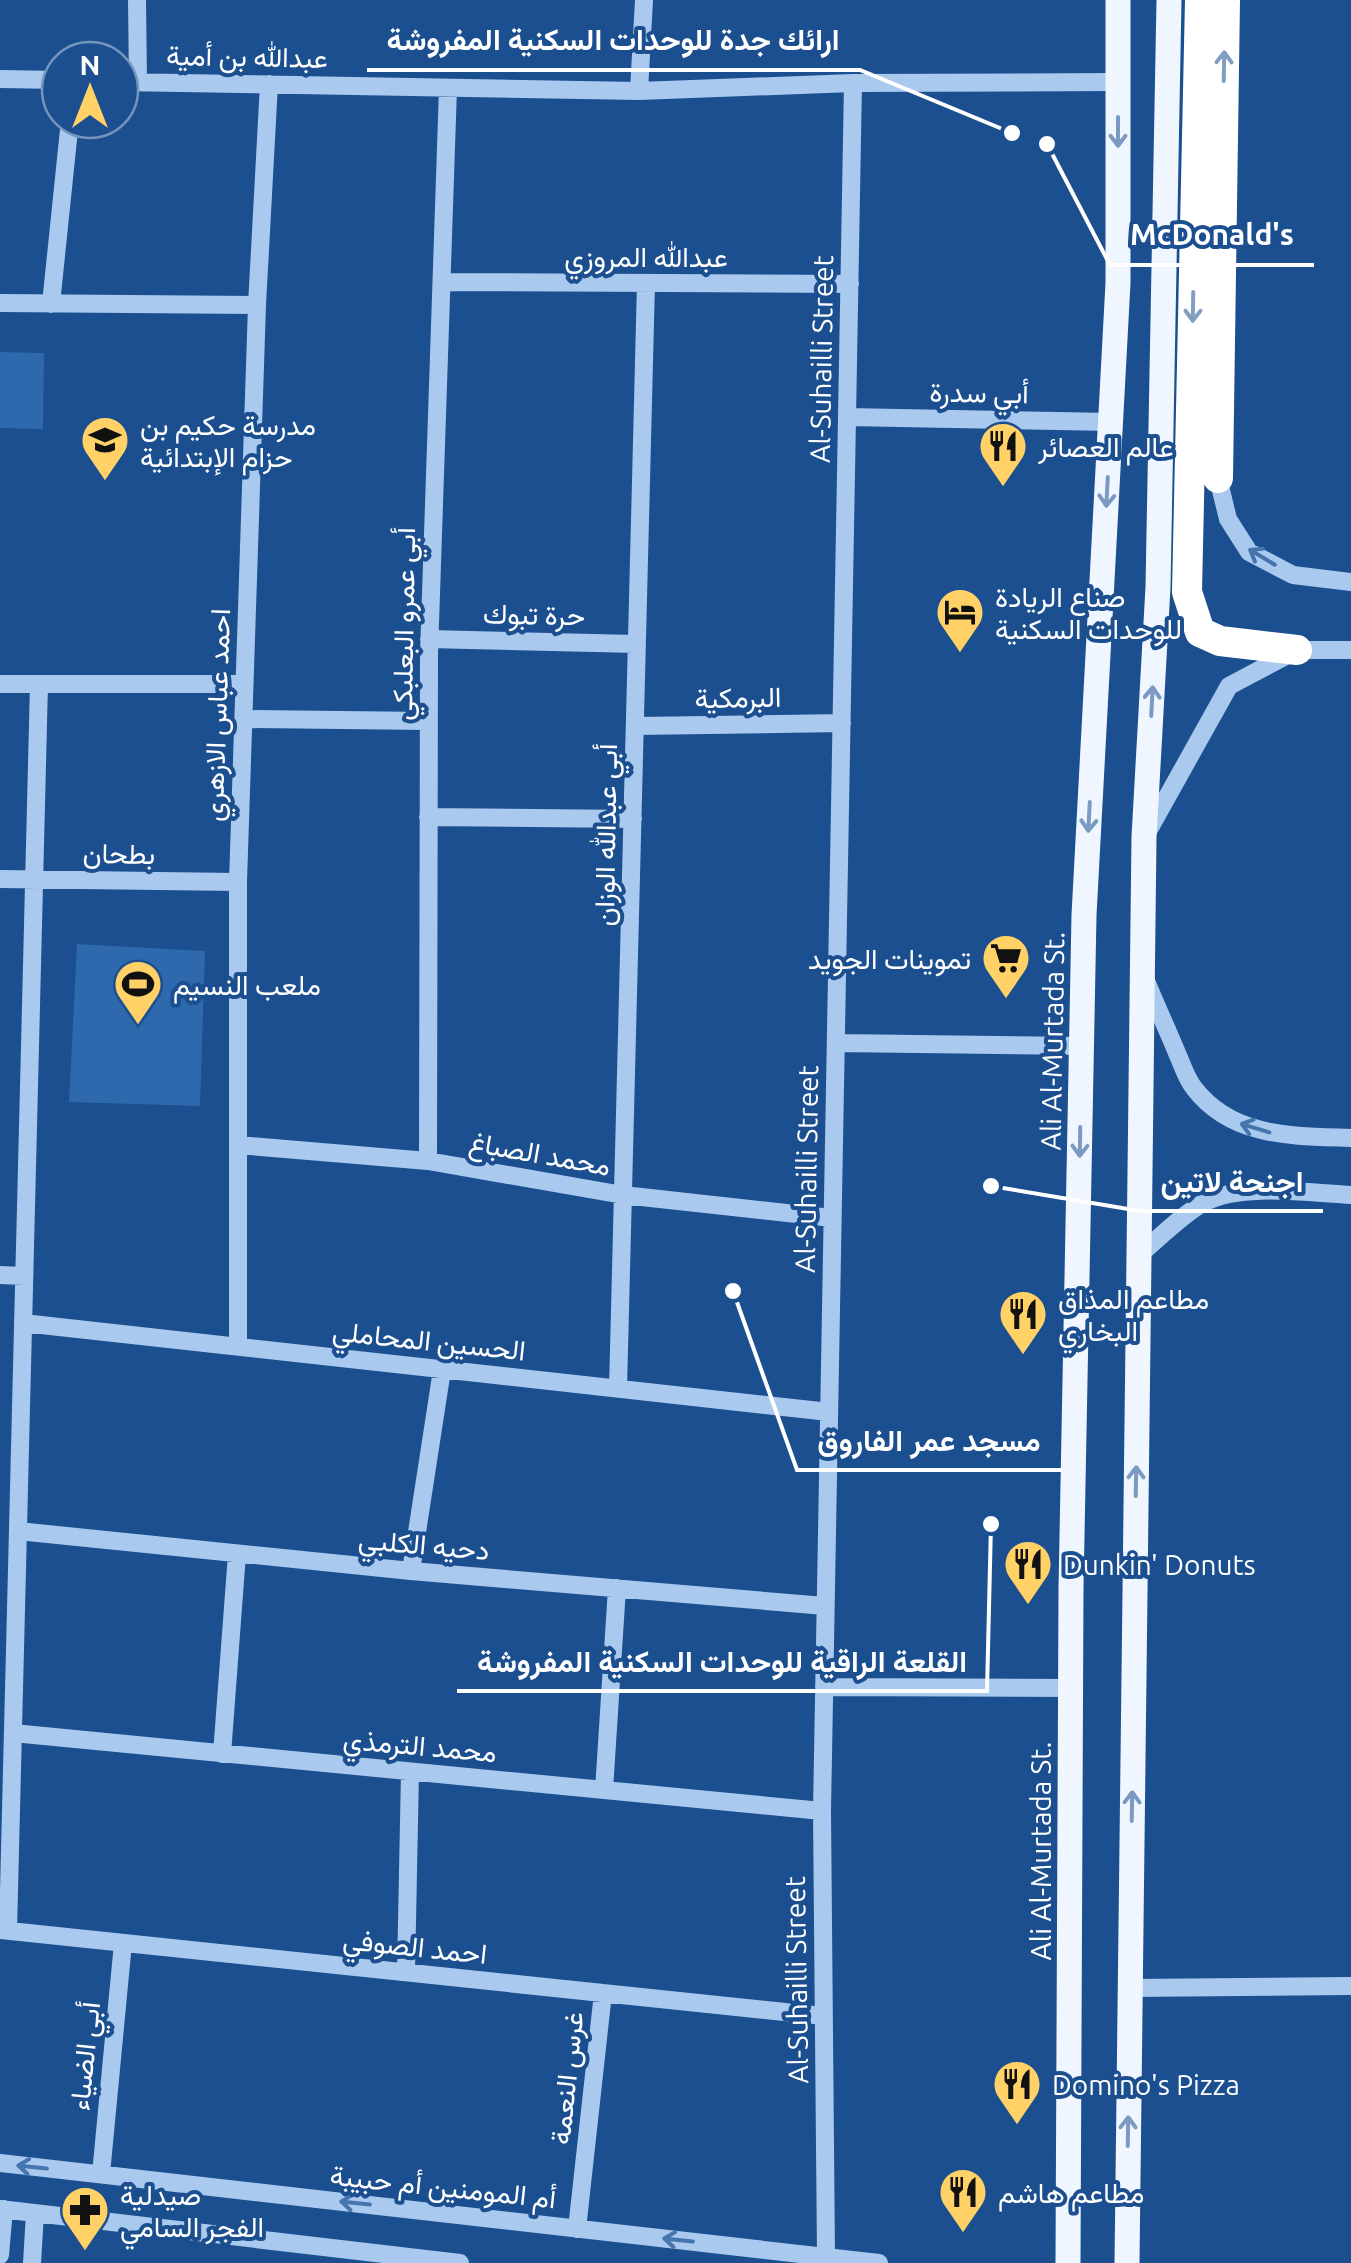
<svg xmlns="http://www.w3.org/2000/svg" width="1351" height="2263" viewBox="0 0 1351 2263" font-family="Ubuntu,Vazirmatn,sans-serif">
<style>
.green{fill:#2e69ad}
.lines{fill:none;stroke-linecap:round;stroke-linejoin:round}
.minor{stroke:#a9c9ee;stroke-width:18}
.major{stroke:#f0f6ff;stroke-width:25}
.highway{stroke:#fff;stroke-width:30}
.oneway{stroke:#829ec1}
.oneway2{stroke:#7b9ac1}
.oneway3{stroke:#4674ac}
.labels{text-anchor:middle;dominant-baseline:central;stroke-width:8;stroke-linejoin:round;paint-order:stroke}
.street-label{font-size:28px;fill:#fff;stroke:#1b4f8f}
.poi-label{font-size:28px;fill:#fff;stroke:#1b4f8f;text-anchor:start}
.leader{fill:none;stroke:#fff;stroke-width:4}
.callout-dot{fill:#fff;stroke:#1b4f8f;stroke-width:4}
.callout-label{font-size:30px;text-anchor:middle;font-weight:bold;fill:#fff;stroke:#1b4f8f;stroke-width:8;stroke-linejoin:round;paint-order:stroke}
</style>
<rect width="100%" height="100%" fill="#1b4f8f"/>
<!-- green -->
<path class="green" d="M0 352 44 353 43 429 0 428Z
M77 944 205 951 200 1106 69 1102Z"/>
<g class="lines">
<!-- minor -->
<path class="minor" d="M137 0 138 82
M0 79 60 80
M120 82 639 91 853 83 1118 82
M639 91 644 0
M442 282 850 284
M0 303 257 305
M51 304 70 120
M847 417 1111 422
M1218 478 1228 519 1249 552 1293 575 1351 582
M429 639 637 644
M0 684H244
M244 719 428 721
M635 726 842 723
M428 817 633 819
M1147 833 1229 686 1297 650H1351
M0 879 238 882
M1146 981C1156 1005 1167 1029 1177 1053 1182 1064 1186 1078 1194 1088 1232 1138 1294 1136 1351 1138
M836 1043 1082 1046
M238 1145 428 1161 623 1195 832 1218
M428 1161 429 653 448 88
M1139 1255C1157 1240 1185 1212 1205 1202 1242 1183 1309 1193 1351 1195
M0 1275 24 1276
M23 1323 829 1412
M238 1347V882L257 305 269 84
M618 1389 646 283
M18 1531 411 1571 825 1606
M411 1571 442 1370
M824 1687 1071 1688
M13 1733 822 1811
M222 1754 237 1554
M604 1790 617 1588
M0 1930 823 2016
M8 1931 39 684
M406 1972 410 1772
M1130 1988 1351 1986
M0 2163 879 2263
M101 2174 123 1943
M0 2209 460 2263
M577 2229 603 1993
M0 2255 4 2209
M826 2257 822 1811 853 83
M32 2263 35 2213"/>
<!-- major -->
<path class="major" d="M1068 2263 1071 1588 1084 915 1118 283V0
M1127 2263 1144 837 1158 587 1169 0"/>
<!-- highway -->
<path class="highway" d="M1200 0 1187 592 1200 632 1220 641 1297 650
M1218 478 1225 0"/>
</g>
<!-- one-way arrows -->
<defs><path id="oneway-shaft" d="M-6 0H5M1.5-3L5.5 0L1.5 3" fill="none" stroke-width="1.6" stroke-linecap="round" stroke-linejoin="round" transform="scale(2.5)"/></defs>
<g class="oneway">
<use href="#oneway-shaft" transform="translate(1224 66) rotate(-89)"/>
<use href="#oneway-shaft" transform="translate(1193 307) rotate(91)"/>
</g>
<g class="oneway2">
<use href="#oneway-shaft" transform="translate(1118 132) rotate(90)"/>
<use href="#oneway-shaft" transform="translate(1107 492) rotate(93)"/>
<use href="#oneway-shaft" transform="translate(1152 701) rotate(-87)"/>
<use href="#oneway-shaft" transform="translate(1089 817) rotate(93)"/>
<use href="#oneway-shaft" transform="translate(1080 1142) rotate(91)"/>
<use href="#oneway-shaft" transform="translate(1136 1481) rotate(-89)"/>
<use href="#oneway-shaft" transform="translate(1132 1806) rotate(-89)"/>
<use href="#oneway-shaft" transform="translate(1128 2131) rotate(-89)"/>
</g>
<g class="oneway3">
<use href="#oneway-shaft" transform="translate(1262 557) rotate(-149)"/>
<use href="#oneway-shaft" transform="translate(1255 1128) rotate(-163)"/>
<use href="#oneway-shaft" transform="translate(32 2167) rotate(-174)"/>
<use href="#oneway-shaft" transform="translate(355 2203) rotate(-174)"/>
<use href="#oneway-shaft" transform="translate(678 2240) rotate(-174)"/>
</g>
<!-- icons -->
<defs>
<g id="school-pin" transform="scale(2.5)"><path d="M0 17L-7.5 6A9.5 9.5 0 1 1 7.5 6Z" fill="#ffd166" stroke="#1b4f8f"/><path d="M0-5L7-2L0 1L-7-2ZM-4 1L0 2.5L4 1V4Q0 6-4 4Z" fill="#111"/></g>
<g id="restaurant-pin" transform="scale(2.5)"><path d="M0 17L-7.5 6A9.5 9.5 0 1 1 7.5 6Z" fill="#ffd166" stroke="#1b4f8f"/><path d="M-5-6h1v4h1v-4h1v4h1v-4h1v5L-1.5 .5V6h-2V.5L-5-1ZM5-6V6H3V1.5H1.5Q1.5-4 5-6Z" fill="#111"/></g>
<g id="hotel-pin" transform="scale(2.5)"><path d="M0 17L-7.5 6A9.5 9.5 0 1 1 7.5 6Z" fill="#ffd166" stroke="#1b4f8f"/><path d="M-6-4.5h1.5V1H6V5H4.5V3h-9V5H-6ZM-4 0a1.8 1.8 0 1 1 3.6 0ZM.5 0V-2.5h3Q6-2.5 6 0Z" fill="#111"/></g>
<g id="supermarket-pin" transform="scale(2.5)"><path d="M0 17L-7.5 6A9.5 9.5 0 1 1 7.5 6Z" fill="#ffd166" stroke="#1b4f8f"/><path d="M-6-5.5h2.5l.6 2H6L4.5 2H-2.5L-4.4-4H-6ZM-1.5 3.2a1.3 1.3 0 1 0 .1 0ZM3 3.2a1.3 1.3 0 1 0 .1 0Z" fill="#111"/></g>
<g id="stadium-pin" transform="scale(2.5)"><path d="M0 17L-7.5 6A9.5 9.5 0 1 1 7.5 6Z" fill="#ffd166" stroke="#1b4f8f"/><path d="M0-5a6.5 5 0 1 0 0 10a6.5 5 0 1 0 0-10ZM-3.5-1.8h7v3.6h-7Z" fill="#111"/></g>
<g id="pharmacy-pin" transform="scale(2.5)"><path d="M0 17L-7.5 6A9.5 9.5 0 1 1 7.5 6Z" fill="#ffd166" stroke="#1b4f8f"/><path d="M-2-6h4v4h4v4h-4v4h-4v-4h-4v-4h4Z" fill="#111"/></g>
</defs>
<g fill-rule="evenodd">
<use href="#school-pin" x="105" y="440"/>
<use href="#restaurant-pin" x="1003" y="446"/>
<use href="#hotel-pin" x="960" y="612"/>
<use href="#supermarket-pin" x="1006" y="958"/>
<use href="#stadium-pin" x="138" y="984"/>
<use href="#restaurant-pin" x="1023" y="1314"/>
<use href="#restaurant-pin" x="1028" y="1564"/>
<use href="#restaurant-pin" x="1017" y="2084"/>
<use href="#restaurant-pin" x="963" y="2192"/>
<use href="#pharmacy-pin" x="85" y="2210"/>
</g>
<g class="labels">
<!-- street labels -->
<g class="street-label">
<text transform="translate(247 56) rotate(1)">عبدالله بن أمية</text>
<text x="646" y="256">عبدالله المروزي</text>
<text transform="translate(821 359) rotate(-89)">Al-Suhailli Street</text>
<text transform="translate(979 392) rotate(1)">أبي سدرة</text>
<text transform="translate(534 614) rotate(1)">حرة تبوك</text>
<text transform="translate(403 624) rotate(-89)">أبي عمرو البعلبكي</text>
<text transform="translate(738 697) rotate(-1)">البرمكية</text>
<text transform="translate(216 715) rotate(-88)">احمد عباس الازهري</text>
<text transform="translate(605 835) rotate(-89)">أبي عبدالله الوزان</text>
<text transform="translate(119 853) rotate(1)">بطحان</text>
<text transform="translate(1052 1041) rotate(-89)">Ali Al-Murtada St.</text>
<text transform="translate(540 1153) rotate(10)">محمد الصباغ</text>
<text transform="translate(806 1169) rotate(-89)">Al-Suhailli Street</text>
<text transform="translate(429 1340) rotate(6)">الحسين المحاملي</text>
<text transform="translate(424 1544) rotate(5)">دحيه الكلبي</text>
<text transform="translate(420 1745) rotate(5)">محمد الترمذي</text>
<text transform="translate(1040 1851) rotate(-90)">Ali Al-Murtada St.</text>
<text transform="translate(415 1946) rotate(6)">احمد الصوفي</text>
<text transform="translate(796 1980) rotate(-91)">Al-Suhailli Street</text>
<text transform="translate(84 2056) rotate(-84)">أبي الضياء</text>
<text transform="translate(566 2078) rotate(-84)">غرس النعمة</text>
<text transform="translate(443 2186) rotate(6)">أم المومنين أم حبيبة</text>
</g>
<!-- poi labels -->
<g class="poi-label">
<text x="140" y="424">مدرسة حكيم بن<tspan x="140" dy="32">حزام الإبتدائية</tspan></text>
<text x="1038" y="446">عالم العصائر</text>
<text x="995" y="596">صناع الريادة<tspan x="995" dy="32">للوحدات السكنية</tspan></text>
<text x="971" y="958" text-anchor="end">تموينات الجويد</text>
<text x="173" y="984">ملعب النسيم</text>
<text x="1058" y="1298">مطاعم المذاق<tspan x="1058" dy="32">البخاري</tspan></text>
<text x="1063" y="1564">Dunkin' Donuts</text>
<text x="1052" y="2084">Domino's Pizza</text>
<text x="998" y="2192">مطاعم هاشم</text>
<text x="120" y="2194">صيدلية<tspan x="120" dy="32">الفجر السامي</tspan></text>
</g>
</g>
<!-- callouts -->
<path class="leader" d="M1012 133L860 70H367M1047 144L1110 265H1314M991 1186L1140 1211H1323M733 1291L797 1470H1061M991 1524L987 1691H457"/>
<g class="callout-dot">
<circle cx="1012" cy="133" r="10"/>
<circle cx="1047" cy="144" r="10"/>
<circle cx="991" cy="1186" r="10"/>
<circle cx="733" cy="1291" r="10"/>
<circle cx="991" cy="1524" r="10"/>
</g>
<g class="callout-label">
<text x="613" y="50">ارائك جدة للوحدات السكنية المفروشة</text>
<text x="1212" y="245">McDonald's</text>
<text x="1232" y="1192">اجنحة لاتين</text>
<text x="929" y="1451">مسجد عمر الفاروق</text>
<text x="722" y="1672">القلعة الراقية للوحدات السكنية المفروشة</text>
</g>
<!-- north arrow -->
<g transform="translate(90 90)"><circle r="48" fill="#1b4f8f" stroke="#7695bc" stroke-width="2.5"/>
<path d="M0-8L18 38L0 25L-18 38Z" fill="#ffd166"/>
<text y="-15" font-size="28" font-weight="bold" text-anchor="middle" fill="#ffffff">N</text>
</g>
</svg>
